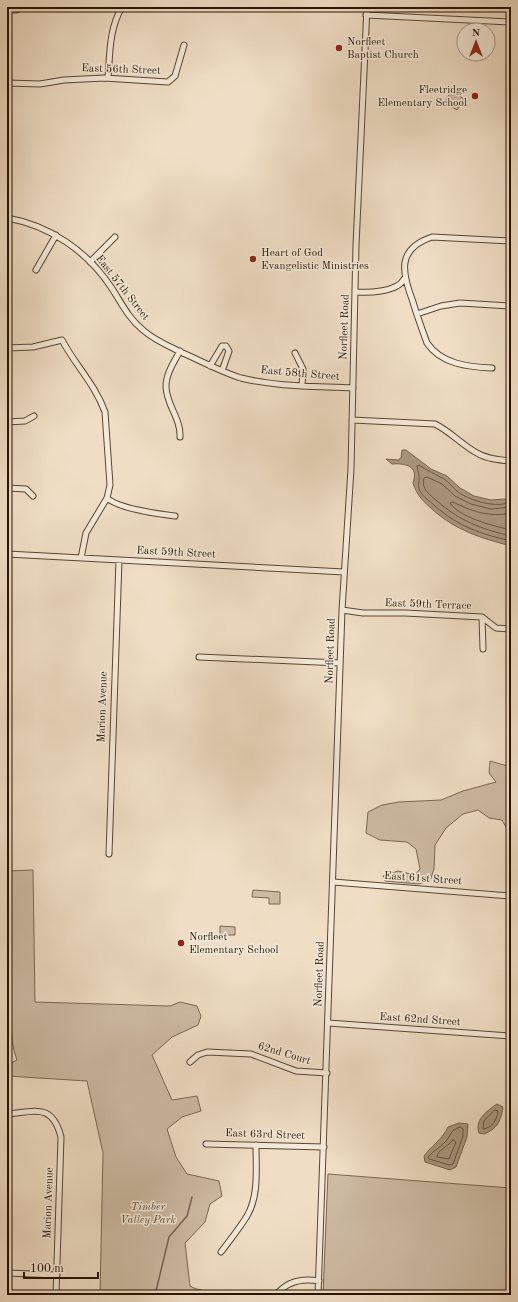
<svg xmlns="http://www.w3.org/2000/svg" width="518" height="1302" viewBox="0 0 518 1302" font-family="'Old Standard TT',serif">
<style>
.green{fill:#cdbba4;stroke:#7a6752}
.water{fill:#ab9982;stroke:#76634e}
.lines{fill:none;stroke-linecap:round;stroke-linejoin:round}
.shore{stroke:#685642;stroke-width:1}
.stream{stroke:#76634e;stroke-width:1.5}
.minor-casing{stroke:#584632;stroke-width:7}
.minor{stroke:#f5ead9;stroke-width:5}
.poi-dot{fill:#8f2418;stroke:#f5ead9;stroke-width:1.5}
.labels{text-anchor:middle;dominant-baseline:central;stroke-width:3;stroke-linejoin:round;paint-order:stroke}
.poi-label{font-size:11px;fill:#261301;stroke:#f5ead9;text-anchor:start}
.street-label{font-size:11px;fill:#261301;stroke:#f5ead9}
.park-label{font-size:11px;font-style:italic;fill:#604e3a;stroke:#f5ead9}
</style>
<rect width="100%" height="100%" fill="#efdec5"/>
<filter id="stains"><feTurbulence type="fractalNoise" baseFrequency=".005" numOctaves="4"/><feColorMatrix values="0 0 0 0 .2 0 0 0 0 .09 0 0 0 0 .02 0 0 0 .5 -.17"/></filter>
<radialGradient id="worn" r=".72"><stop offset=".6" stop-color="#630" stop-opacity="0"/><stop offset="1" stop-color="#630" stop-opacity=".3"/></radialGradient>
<!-- green -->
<path class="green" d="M452 91 464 99 457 110 447 104 446 99Z
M490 761 511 767V836L502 820 489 818 478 810 463 814 446 828 435 845 434 869 430 881 418 884 385 881 383 876 398 871 415 875 420 869 416 849 407 842 380 840 366 833 368 812 382 805 399 802 441 800 463 791 496 782 489 773Z
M33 870 35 1002 170 1006 180 1002 197 1006 201 1016 198 1025 172 1037 152 1055 172 1100 197 1096 201 1111 182 1117 167 1129 176 1157 187 1174 219 1181 222 1196 210 1204 205 1222 185 1243 190 1286C198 1291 205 1289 213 1295H100L103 1153 87 1081 7 1076V1065L17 1060C7 1035 15 1009 7 984V871Z
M253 890 280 892V904H269V898L252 897Z
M220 926 235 927V935H220Z
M328 1174 511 1188V1295H323Z"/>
<!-- water -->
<path class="water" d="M402 450H406L431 469 447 476 460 488 474 496 491 500 506 499 511 495V546C481 538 457 531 433 510 424 502 417 496 413 483 419 466 406 463 392 464L386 459 398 460 401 458Z
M497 1104 503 1107C501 1121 497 1129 484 1134L479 1133C474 1120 488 1110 497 1104Z
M459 1123 468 1124 467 1137 456 1167 450 1170 425 1162 424 1156C432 1145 442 1140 448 1127Z"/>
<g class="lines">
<!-- shore -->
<path class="shore" d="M511 501C499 510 469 500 458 492 453 488 449 482 444 479 436 474 427 471 419 465L417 466C417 469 419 473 419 476 420 481 417 485 420 491 423 497 430 501 435 506 459 527 481 534 511 541
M511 507 491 509 471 504 455 496 442 484 427 477 424 478C421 489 429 494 437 501 460 521 481 529 511 536
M511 513C490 518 471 511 453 502L450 503C460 518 494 526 511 530
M495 1110 498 1111C497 1120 492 1128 483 1129L484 1121Z
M460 1127 463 1129V1136L453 1164 449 1165 429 1159 428 1157C434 1150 441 1147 446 1141 453 1133 449 1131 460 1127Z
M453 1140 456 1142 449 1159 437 1157C437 1150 449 1146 453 1140Z"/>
<!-- stream -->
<path class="stream" d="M155 1295 169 1237 187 1216 192 1197"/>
<!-- minor casing -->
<g class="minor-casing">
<path id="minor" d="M7 10H16L23 7
M366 15 511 22
M108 78C110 53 109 29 122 7
M7 83 40 84 64 80 104 78 168 82 175 76 184 45
M7 218C49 225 87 251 111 287 121 302 128 318 143 330 155 341 171 347 185 354 203 362 222 372 241 378 277 387 316 386 353 388
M90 262 115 237
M36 270 56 235
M356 292C368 293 398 292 404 279
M417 314 441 306 460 303 511 306
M7 348 33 347 62 340C75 365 95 384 105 412L110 485 107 498 86 533 81 558
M295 353 303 369 302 386
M210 366 222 346H226L229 351 222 371
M492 368C468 367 441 364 427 343 422 329 417 316 413 302 402 273 396 249 432 237L511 241
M352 420 435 424C451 432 462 445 477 453 487 459 500 460 511 461
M7 422 25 421 34 416
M180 437C181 418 166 405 166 386 166 374 174 362 180 351
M7 488 26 489 33 496
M107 498C119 509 159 514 175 516
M7 554 344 572
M342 610 363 613H405L482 617 496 628 511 629
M482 617 483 649
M199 657 340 663
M109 854 119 560
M333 882 511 896
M328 1023 511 1036
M190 1062 198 1055 207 1052 251 1054 296 1071 327 1073
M7 1114C34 1112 52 1102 61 1137L56 1295
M206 1144 324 1147
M221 1252C230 1240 239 1229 247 1216 259 1196 256 1168 256 1145
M7 1273 57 1275
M276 1295C287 1281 302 1278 319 1281
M318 1295 342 610 351 469 356 245 367 7"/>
</g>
<!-- minor -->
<use href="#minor" class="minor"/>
</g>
<!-- markers -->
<g class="poi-dot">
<circle cx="339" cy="48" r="4"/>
<circle cx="475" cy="96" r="4"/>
<circle cx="253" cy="259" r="4"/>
<circle cx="181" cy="943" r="4"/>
</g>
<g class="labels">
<!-- poi labels -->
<g class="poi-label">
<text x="347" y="42">Norfleet<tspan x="347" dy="13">Baptist Church</tspan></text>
<text x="467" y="90" text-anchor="end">Fleetridge<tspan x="467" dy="13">Elementary School</tspan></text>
<text x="261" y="253">Heart of God<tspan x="261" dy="13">Evangelistic Ministries</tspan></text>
<text x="189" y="937">Norfleet<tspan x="189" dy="13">Elementary School</tspan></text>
</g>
<!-- street labels -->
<g class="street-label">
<text transform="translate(121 70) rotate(2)">East 56th Street</text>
<text transform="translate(122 288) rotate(52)">East 57th Street</text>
<text transform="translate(345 327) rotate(-88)">Norfleet Road</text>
<text transform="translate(300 374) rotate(5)">East 58th Street</text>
<text transform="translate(176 553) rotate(3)">East 59th Street</text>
<text transform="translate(428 605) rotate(2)">East 59th Terrace</text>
<text transform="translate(331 651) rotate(-88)">Norfleet Road</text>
<text transform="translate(103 707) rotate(-88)">Marion Avenue</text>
<text transform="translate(423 879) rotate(4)">East 61st Street</text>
<text transform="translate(320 974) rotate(-88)">Norfleet Road</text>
<text transform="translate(420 1020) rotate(4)">East 62nd Street</text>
<text transform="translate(284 1054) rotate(17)">62nd Court</text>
<text transform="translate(265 1135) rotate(2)">East 63rd Street</text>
<text transform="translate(49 1203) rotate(-88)">Marion Avenue</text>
</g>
<!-- park labels -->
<g class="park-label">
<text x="148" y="1207">Timber<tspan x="148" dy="13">Valley Park</tspan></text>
</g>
</g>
<!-- margin -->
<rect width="518" height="1302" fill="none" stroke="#efdec5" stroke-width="24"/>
<rect x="8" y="8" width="502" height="1286" fill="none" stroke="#261301" stroke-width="2"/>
<rect x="12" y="12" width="494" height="1278" fill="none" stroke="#261301"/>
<!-- north arrow -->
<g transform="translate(476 42)"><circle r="19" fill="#f5ead9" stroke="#a29483"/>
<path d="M0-3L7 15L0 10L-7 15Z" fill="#8f2418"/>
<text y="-6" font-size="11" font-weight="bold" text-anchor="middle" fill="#261301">N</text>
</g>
<!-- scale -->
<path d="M24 1272v6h74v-6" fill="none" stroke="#261301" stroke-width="2"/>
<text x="30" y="1272" font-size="12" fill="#261301" stroke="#f5ead9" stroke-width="3" paint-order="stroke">100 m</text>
<rect width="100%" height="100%" filter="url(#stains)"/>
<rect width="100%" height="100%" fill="url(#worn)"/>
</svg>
